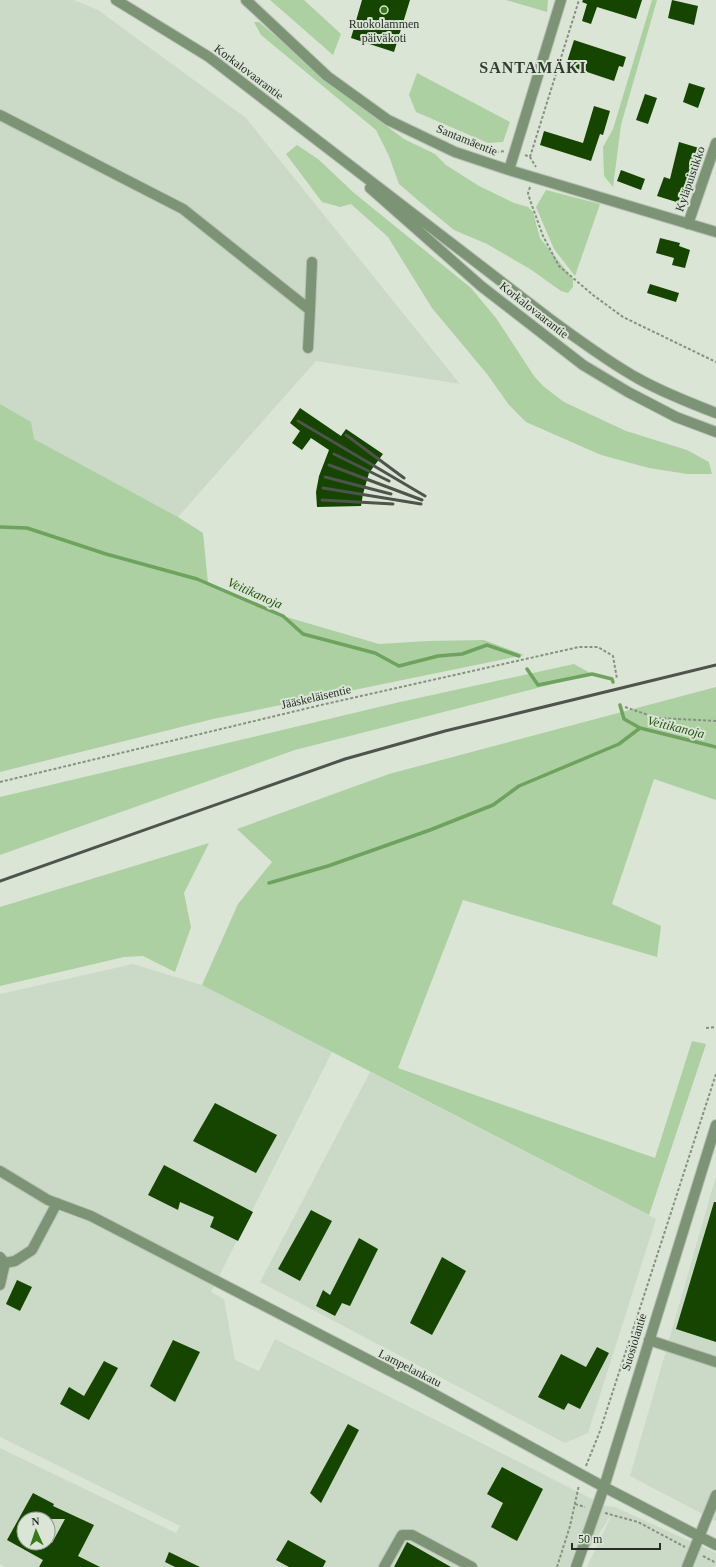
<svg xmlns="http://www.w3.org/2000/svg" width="716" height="1567" viewBox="0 0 716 1567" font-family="Georgia,serif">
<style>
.built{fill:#cbdac6;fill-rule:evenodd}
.green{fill:#acd0a1}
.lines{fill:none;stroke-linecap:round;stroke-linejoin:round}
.stream{stroke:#6fa25e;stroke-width:3.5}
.building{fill:#154500;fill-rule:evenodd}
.minor-casing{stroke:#b6c0b3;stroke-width:12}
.path{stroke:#889085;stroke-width:2;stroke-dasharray:3 2;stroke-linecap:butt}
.minor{stroke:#7d9376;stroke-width:10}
.rail{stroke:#4e534c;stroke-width:3}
.poi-dot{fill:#377a1a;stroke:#dae5d6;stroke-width:1.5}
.labels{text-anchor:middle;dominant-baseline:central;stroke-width:4;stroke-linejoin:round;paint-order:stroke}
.poi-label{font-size:12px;fill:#282c27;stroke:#dae5d6}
.street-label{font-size:12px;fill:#282c27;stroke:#dae5d6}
.water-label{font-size:13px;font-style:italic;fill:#255510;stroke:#dae5d6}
.district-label{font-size:16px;font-weight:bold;letter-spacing:1px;fill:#333b30;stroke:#dae5d6}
</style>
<rect width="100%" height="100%" fill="#dae5d6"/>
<!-- built -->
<path class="built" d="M0 0H74L98 10 246 118 460 384 316 361 178 517 0 421Z
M133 964 202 985 332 1052 211 1292 224 1299 235 1360 259 1371 275 1339 606 1506 615 1507 716 1553V1567H587L613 1512 578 1567H6L0 1564V1448L176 1533 180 1526 0 1437V994ZM24 1519H48V1543H24Z
M370 1072 656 1219 588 1433 565 1443 260 1282Z
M716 1176V1521L630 1476Z"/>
<!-- green -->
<path class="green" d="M270 0H304L341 34 333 55Z
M506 0H548L547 12Z
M652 0H657L621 125 613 187 604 176 603 147 613 129Z
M254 22H259L345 95 404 139 435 154 446 165 479 186 514 203 528 207 533 212 540 238 573 279V287L568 293 561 291 530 269 487 244 454 230 420 202 399 184 389 156 376 130 261 35Z
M417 73 510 122 503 142 488 143 416 112 409 95Z
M297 145 318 159 353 192 471 288 496 318 534 376 543 386 564 402 626 431 687 450 709 462 712 474H687L649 468 601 455 526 422 509 405 487 374 432 308 388 237 351 204 340 207 322 202 286 154Z
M546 190 600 204 575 276 554 249 536 207Z
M0 404 31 422 34 439 178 517 203 533 208 583 283 616 379 644 428 641 484 640 524 655 213 719 0 772Z
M574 664 592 674 295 750 0 855V797L400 702Z
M716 687V800L654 779 612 904 661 926 657 957 463 900 398 1068 655 1158 692 1041 706 1044 649 1215 202 985 238 904 272 862 237 829 389 774Z
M209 843 184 893 191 927 175 972 143 956 124 957 0 986V907Z"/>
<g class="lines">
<!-- stream -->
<path class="stream" d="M0 527 27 528 106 554 197 579 283 616 303 634 375 653 399 666 438 656 462 654 487 645 519 656
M527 669 538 685 592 674 612 679 613 682
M620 705 624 719 640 728 716 747
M269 883 328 866 430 830 493 805 519 786 619 744 640 728"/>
</g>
<!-- building -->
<path class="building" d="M362 0H410L394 52 351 38Z
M583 0H642L636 19 597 7 591 24 582 21 587 4 582 2Z
M672 0 698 6 694 25 668 18Z
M574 40 626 57 623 67 619 66 614 81 566 65Z
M689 83 705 88 698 108 683 102Z
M645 94 657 98 648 124 636 120Z
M594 106 610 111 603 135 600 134 591 161 540 145 544 131 583 143Z
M679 142 699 148 683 204 657 196 664 177 670 179Z
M621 170 645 179 641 190 617 181Z
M660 238 680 243 679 246 690 250 685 268 672 265 674 258 656 253Z
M650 284 679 293 676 302 647 293Z
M300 408 341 436 346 429 383 454 369 473 363 494 361 506 317 507 316 492 319 476 329 450 311 438 302 450 292 443 300 431 290 423Z
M215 1103 277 1135 256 1173 193 1141Z
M164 1165 253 1212 238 1241 210 1227 214 1217 180 1202 178 1210 148 1195Z
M714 1202H716V1342L676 1329Z
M311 1210 332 1221 300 1281 278 1269Z
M359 1238 378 1249 350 1306 342 1303 335 1316 316 1306 323 1290 330 1295Z
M442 1257 466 1271 432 1335 410 1323Z
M17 1280 32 1287 20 1311 6 1304Z
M173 1340 200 1352 175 1402 150 1386Z
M597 1347 609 1353 580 1409 568 1403 564 1410 538 1397 561 1354 586 1367Z
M104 1361 118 1368 89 1420 60 1404 69 1387 84 1396Z
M348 1424 359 1430 321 1503 310 1493Z
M502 1467 543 1489 517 1541 491 1527 503 1503 487 1494Z
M33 1493 54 1504 53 1506 94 1525 78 1556 100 1567H39L43 1560 7 1540ZM24 1519H65L52 1543H24Z
M288 1540 326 1561 323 1567H289L276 1560Z
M407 1542 451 1567H394Z
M169 1552 200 1567H175L165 1562Z"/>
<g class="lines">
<!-- minor casing -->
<g class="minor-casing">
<path id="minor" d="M116 0 209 57 550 319C579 340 608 362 639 379 664 393 690 403 716 413
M246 0 327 76 388 120 455 152 509 170 716 232
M0 115 183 209 310 310 308 348
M509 170 561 0
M370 188 481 286 583 365 628 392 676 417 716 432
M688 224 716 143
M310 310 312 262
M0 1171 48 1200 91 1216 421 1387 604 1487 716 1545
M0 1257 5 1263 0 1285
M5 1263 15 1261 32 1250 57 1203
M649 1340 716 1362
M384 1567 402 1535H412L472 1567
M576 1567 604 1487 716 1125
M687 1567 716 1495"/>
</g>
<!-- path -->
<path class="path" d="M491 153 505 151
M525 155 530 157 536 167
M530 157 579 0
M530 187 528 193 530 200 543 236 559 266 593 295 623 317 716 362
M625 707 657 718 716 721
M0 782 321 705 579 647H598L613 656 617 679
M706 1028 716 1027
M586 1466 600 1431 716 1074
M575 1504 585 1507
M605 1513 638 1522 685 1547
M703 1556 716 1563
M557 1567 570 1526 579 1485"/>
<!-- minor -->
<use href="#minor" class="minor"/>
<!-- rail -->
<path class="rail" d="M298 421 425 496
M346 435 404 478
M334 454 389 481
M329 465 422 500
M325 477 391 494
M323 488 421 504
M322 500 393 504
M0 881 345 759 445 731 716 665"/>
</g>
<!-- markers -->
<circle class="poi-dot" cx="384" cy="10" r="4"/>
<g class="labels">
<!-- poi labels -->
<g class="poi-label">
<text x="384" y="24">Ruokolammen<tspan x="384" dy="14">päiväkoti</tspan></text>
</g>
<!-- street labels -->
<g class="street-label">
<text transform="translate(249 72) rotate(37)">Korkalovaarantie</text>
<text transform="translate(467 140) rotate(22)">Santamäentie</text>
<text transform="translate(690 179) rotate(-71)">Kyläpuistikko</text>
<text transform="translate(534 310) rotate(38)">Korkalovaarantie</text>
<text transform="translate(316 697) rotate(-13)">Jääskeläisentie</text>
<text transform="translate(634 1342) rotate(-73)">Suosiolantie</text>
<text transform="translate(410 1368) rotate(27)">Lampelankatu</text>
</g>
<!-- water labels -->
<g class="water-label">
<text transform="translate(255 593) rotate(24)">Veitikanoja</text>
<text transform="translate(676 727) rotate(14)">Veitikanoja</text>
</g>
<!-- district labels -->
<g class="district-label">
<text x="533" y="67">SANTAMÄKI</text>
</g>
</g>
<!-- north arrow -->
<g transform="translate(36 1531) rotate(357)"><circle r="19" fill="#dae5d6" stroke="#939b90"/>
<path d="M0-3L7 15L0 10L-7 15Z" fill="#377a1a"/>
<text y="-6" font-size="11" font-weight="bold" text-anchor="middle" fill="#282c27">N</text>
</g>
<!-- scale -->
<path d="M572 1543v6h88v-6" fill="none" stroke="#282c27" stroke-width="2"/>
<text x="578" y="1543" font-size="12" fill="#282c27" stroke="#dae5d6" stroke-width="3" paint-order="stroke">50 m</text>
</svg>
